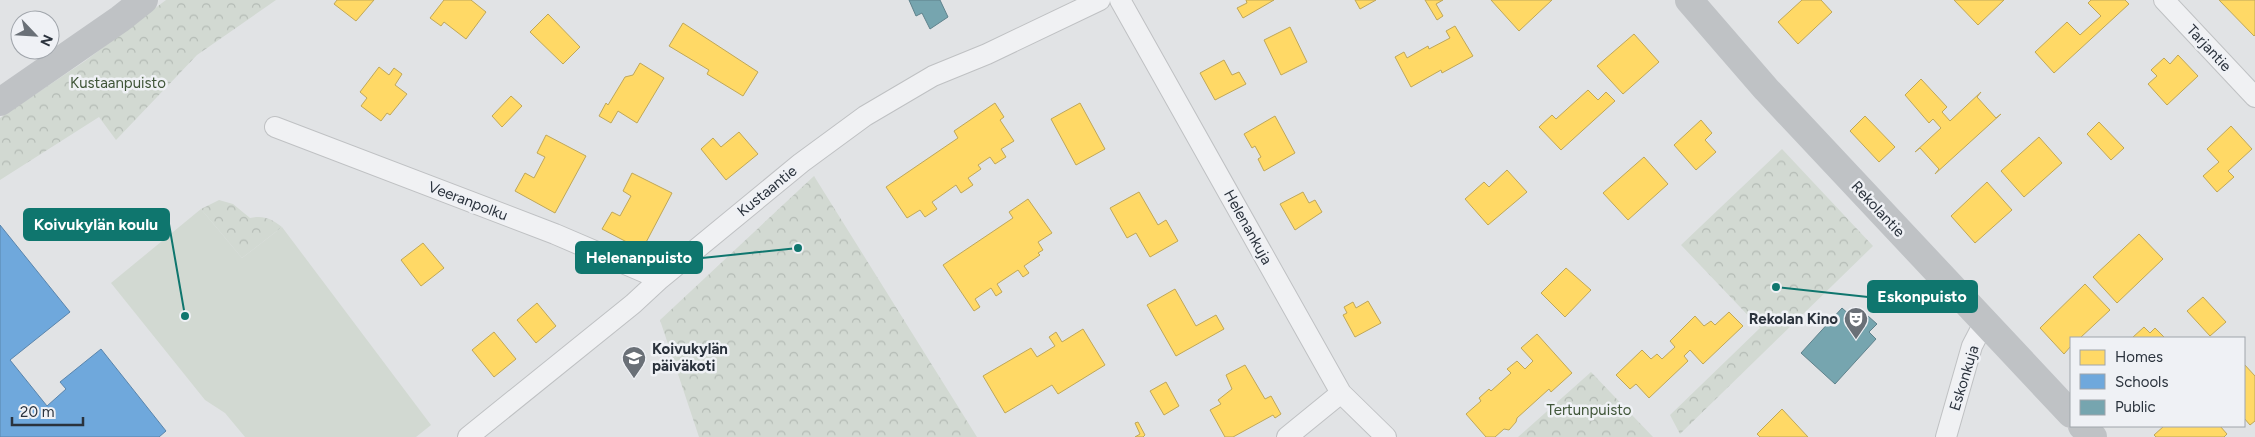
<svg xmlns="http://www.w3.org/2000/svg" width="2255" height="437" viewBox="0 0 2255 437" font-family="Figtree,sans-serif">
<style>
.park{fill:url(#park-crowns)}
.pitch{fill:#d2d9d2}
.homes{fill:#ffd966;stroke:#bfa759}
.schools{fill:#6fa8dc;stroke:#5a85ac}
.public{fill:#76a5af;stroke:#5f828c}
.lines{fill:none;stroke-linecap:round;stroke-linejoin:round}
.street-casing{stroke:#bfc1c3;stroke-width:22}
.street{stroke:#f0f1f3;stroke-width:20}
.secondary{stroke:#bfc2c5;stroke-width:28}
.labels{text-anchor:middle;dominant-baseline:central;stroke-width:5;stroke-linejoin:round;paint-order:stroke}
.street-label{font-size:15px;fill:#2a323c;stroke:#eff1f5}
.park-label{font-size:15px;fill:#405639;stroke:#eff1f5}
.poi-label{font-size:15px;font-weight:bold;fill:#2a323c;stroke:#eff1f5;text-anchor:end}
.leader{fill:none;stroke:#0f766e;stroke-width:2}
.callout-dot{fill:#0f766e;stroke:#eff1f5;stroke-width:2}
.callout{fill:#0f766e;stroke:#0f766e;stroke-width:2}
.callout-label{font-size:16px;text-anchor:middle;font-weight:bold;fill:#fff}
</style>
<defs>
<pattern id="park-crowns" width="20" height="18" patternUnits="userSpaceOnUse" patternTransform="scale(1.25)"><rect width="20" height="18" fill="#d2d9d2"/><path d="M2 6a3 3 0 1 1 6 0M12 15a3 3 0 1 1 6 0" fill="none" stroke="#b4bbb5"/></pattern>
</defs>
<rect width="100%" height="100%" fill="#e1e3e5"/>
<!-- park -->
<path class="park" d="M166 0H276L197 55 116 140 99 117 0 180V118L85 61Z
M1782 149 1873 246 1680 434 1670 415 1760 328 1681 245Z
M814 176 977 437H699L660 320Z
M219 200 233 204 250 218C263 215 271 218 282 227L242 258 201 209Z
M1591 372 1653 437H1518Z"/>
<!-- pitch -->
<path class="pitch" d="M201 209 242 258 282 227 431 425 416 437H245L225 413 205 400 111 283Z"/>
<!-- homes -->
<path class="homes" d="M337 0H374L356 21 334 4Z
M444 0H471L486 12 466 39 444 22 441 26 430 18Z
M1246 0H1274L1243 18 1237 8 1247 3Z
M1355 0H1376L1360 9Z
M1425 0H1443L1436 4 1443 16 1437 20Z
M1491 0H1552L1519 31Z
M1802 0H1821L1832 12 1798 44 1778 22Z
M1954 0H2004L1978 25Z
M2091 0H2125L2129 4 2054 73 2035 52 2067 22 2080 35 2101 16 2088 3Z
M2219 0H2255V35L2254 36Z
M548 14 580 47 563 64 530 32Z
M683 23 758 72 743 96 707 74 709 70 669 46Z
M1455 26 1473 56 1442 73 1441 70 1411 87 1395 57 1404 52 1407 58 1428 46 1429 49 1450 38 1446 31Z
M1290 27 1307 62 1281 75 1264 40Z
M1634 34 1659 62 1623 94 1597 66Z
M2178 55 2198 76 2167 105 2148 84 2157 76 2151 70 2164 58 2170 64Z
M1224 60 1232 75 1239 72 1246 84 1215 100 1200 73Z
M640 63 664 78 637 123 618 111 611 123 599 116 606 103 608 105 625 77 633 75Z
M379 67 389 75 394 68 402 74 395 85 407 94 390 115 387 113 381 121 361 106 367 98 360 92Z
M1921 79 1947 107 1942 112 1950 121 1981 92 1977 97 1996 118 2001 114 1935 174 1939 169 1920 148 1915 152 1941 128 1933 119 1929 123 1905 95Z
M1588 90 1598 100 1606 92 1615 101 1561 150 1539 127 1552 115 1556 119Z
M511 96 522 106 502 127 492 116Z
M995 103 1004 117 1000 120 1014 141 1001 149 1006 157 995 164 990 157 978 165 981 169 968 178 973 185 961 193 956 185 932 202 937 209 925 217 920 210 907 218 886 187 958 138 954 131Z
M1080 103 1105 149 1076 165 1051 119Z
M1275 116 1295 153 1264 171 1258 159 1261 157 1255 146 1252 148 1244 134Z
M1865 116 1895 147 1879 162 1850 131Z
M1701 120 1712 133 1705 140 1716 152 1696 170 1674 145Z
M2099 122 2124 148 2111 160 2087 134Z
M2231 126 2252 149 2228 171 2234 177 2217 192 2203 176 2219 162 2207 149Z
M739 132 758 154 726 180 701 149 713 138 721 147Z
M546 135 586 156 555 213 515 191 525 173 534 178 545 157 537 153Z
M2039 137 2062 163 2024 197 2001 171Z
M1644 157 1668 184 1628 220 1603 193Z
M1507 170 1527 192 1488 225 1465 199 1484 182 1489 187Z
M632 173 672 193 642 250 602 229 612 212 620 216 631 196 623 191Z
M1987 182 2012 210 1975 243 1951 216Z
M1139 192 1158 225 1166 220 1178 241 1150 257 1136 233 1127 238 1110 208Z
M1303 192 1309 203 1315 200 1322 212 1295 230 1280 204Z
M1028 199 1052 233 1038 242 1043 250 1038 253 1040 255 1024 266 1029 273 1023 277 1018 270 997 284 1002 292 996 296 991 288 975 299 980 307 974 311 943 265 1013 218 1009 212Z
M2139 234 2163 259 2117 303 2093 277Z
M423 243 444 268 421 286 401 260Z
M1566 268 1591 290 1565 317 1541 293Z
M2085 284 2110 310 2080 338H2071V346L2064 354 2040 328Z
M1175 289 1196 326 1216 315 1224 329 1176 356 1147 305Z
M2203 297 2226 322 2210 336 2187 311Z
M1368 301 1381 323 1355 337 1343 315 1347 313 1344 307 1353 302 1356 308Z
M537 303 556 326 536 343 517 320Z
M1729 312 1743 326 1703 364 1690 350 1684 356 1688 361 1649 398 1636 384 1630 389 1616 375 1642 350 1651 359 1657 354 1662 359 1675 347 1670 341 1695 316 1704 326 1711 321 1715 325Z
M2144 327 2150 333 2155 328 2165 338H2132Z
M1083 329 1105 365 1058 394 1052 385 1005 413 983 376 1031 348 1037 357 1055 346 1049 337 1056 332 1062 342Z
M494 332 516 359 494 377 472 350Z
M1537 334 1572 373 1551 392 1549 389 1517 418 1516 422 1509 430 1504 429 1495 437H1486L1466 414 1481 401 1479 398 1489 389 1491 391 1511 373 1507 369 1517 361 1525 369 1533 361 1521 348Z
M2244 364 2255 376V421L2250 425 2244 418Z
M1245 365 1265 399 1271 396 1281 414 1275 418 1273 415 1233 437H1225L1210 410 1221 404 1218 400 1232 389 1226 375Z
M1166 382 1179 406 1164 415 1150 391Z
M1782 409 1808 437H1760L1757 434Z
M1138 422 1145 435 1143 437H1135L1140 434 1135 423Z
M2164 426H2220L2227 434 2224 437H2156L2154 435Z"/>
<!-- schools -->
<path class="schools" d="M0 225 70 312 10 360 47 406 66 389 60 382 101 349 166 431 159 437H0Z"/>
<!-- public -->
<path class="public" d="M909 0H940L948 17 930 29 922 13 916 16Z
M1842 308 1860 324 1868 316 1877 324 1869 332 1876 339 1835 384 1801 353Z"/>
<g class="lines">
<!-- street casing -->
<g class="street-casing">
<path id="street" d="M1120 0 1341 393 1287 437
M2164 0 2255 97
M275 127 555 234 660 279
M1341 393 1386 437
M468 437 633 304 660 279 801 163 865 116 933 76 987 54 1100 0
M1946 437 1972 346 1985 321"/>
</g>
<!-- street -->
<use href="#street" class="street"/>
<!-- secondary -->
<path class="secondary" d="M1689 0 1766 89 2071 414
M0 102 120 19 144 0
M2082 426 2093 437"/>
</g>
<!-- icons -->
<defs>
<g id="theatre-pin" transform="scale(1.25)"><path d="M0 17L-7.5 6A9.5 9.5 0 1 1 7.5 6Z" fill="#6a7077" stroke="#eff1f5"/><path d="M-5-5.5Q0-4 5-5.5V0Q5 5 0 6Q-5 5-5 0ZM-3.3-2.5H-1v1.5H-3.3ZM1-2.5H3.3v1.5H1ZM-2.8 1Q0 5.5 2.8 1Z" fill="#fff"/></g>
<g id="school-pin" transform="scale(1.25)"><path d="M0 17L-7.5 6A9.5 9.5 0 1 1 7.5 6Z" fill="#6a7077" stroke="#eff1f5"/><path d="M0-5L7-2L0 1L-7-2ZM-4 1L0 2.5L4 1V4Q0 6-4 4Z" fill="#fff"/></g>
</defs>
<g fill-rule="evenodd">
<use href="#theatre-pin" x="1856" y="319"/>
<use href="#school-pin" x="634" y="358"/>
</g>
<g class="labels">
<!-- street labels -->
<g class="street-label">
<text transform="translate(2209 48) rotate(47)">Tarjantie</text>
<text transform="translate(767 191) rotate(-39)">Kustaantie</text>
<text transform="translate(468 201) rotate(21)">Veeranpolku</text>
<text transform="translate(1878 209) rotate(47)">Rekolantie</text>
<text transform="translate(1248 227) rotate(61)">Helenankuja</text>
<text transform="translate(1964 378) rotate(-73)">Eskonkuja</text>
</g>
<!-- park labels -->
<g class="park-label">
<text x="118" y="83">Kustaanpuisto</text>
<text x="1589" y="410">Tertunpuisto</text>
</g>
<!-- poi labels -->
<g class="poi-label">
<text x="1838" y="319">Rekolan Kino</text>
<text x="652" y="349" text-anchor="start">Koivukylän<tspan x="652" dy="17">päiväkoti</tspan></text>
</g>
</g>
<!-- callouts -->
<path class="leader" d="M185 316L169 224M798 248L702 258M1776 287L1868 297"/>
<g class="callout-dot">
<circle cx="185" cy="316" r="5"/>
<circle cx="798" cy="248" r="5"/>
<circle cx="1776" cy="287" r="5"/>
</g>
<g class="callout">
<rect x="24" y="209" width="145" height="31" rx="5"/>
<rect x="576" y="242" width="126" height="31" rx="5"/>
<rect x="1868" y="281" width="109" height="31" rx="5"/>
</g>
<g class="callout-label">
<text x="96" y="230">Koivukylän koulu</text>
<text x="639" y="263">Helenanpuisto</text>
<text x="1922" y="302">Eskonpuisto</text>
</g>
<!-- legend -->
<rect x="2070" y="337" width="175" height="90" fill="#eff1f5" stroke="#a0a5ab"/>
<rect x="2080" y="350" width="25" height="15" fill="#ffd966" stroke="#a0a5ab"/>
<text x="2115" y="362" font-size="15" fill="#2a323c">Homes</text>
<rect x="2080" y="374" width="25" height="15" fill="#6fa8dc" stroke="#a0a5ab"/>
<text x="2115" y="387" font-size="15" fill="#2a323c">Schools</text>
<rect x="2080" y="400" width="25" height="15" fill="#76a5af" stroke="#a0a5ab"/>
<text x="2115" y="412" font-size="15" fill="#2a323c">Public</text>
<!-- north arrow -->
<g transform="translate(35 35) rotate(115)"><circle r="24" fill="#eff1f5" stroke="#a0a5ab"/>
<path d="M0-4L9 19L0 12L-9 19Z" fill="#6a7077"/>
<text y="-8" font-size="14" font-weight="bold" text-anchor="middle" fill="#2a323c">N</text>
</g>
<!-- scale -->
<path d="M12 417v8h71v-8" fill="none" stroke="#2a323c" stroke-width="2.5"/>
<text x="20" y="417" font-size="15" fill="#2a323c" stroke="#eff1f5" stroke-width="4" paint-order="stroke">20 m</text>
</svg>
